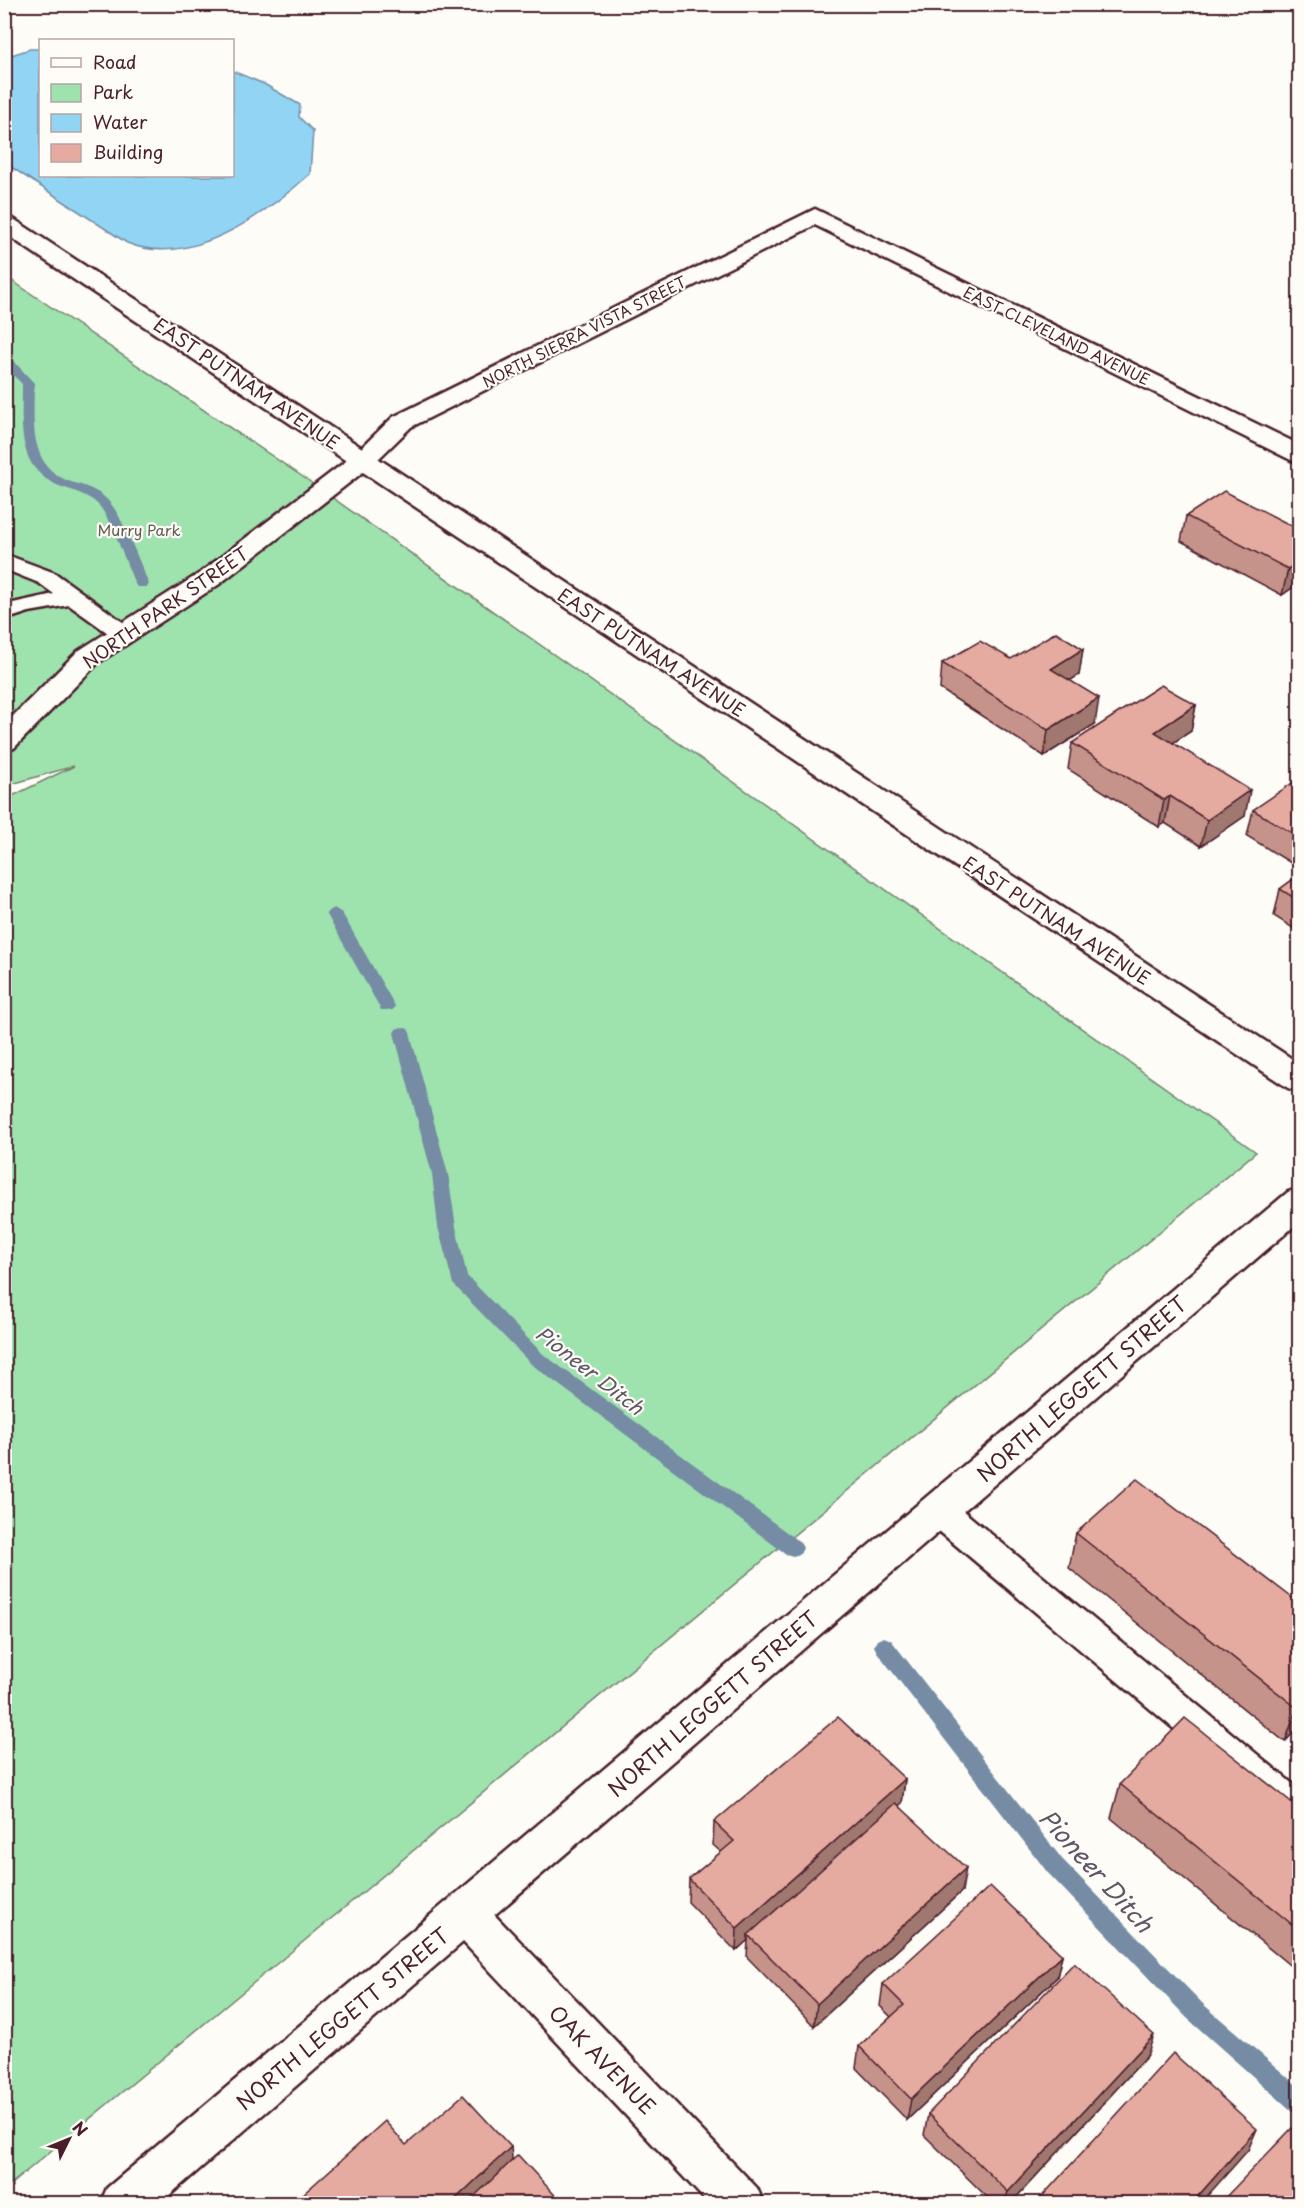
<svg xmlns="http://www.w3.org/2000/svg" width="1304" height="2208" viewBox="0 0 1304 2208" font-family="'Playpen Sans',sans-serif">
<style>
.green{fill:#9ee2ae;stroke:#74806c;stroke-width:1.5}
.water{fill:#92d4f4;stroke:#758ca4;stroke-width:1.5}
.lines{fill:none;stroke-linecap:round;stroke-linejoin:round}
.stream{fill:#758ca4;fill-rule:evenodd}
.lane-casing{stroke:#4a1f2b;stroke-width:5}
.street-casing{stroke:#4a1f2b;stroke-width:5}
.secondary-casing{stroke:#4a1f2b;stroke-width:5}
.lane{fill:#fdfcf7;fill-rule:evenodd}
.street{fill:#fdfcf7;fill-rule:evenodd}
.secondary{fill:#fdfcf7;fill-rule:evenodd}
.wall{fill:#c5938a;stroke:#4a1f2b;stroke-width:1.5}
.shaded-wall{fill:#a07870;stroke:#4a1f2b;stroke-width:1.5}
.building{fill:#e5aba0;stroke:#4a1f2b;stroke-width:1.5}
.labels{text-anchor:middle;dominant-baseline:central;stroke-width:4.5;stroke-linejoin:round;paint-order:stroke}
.far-street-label{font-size:15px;fill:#4a1f2b;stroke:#fdfcf7}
.far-park-label{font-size:15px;fill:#635a52;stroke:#fdfcf7}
.street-label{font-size:18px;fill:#4a1f2b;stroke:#fdfcf7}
.water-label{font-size:20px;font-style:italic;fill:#605567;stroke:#fdfcf7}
.near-street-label{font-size:21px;fill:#4a1f2b;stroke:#fdfcf7}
.near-water-label{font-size:24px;font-style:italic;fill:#605567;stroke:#fdfcf7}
</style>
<rect width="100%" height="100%" fill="#fdfcf7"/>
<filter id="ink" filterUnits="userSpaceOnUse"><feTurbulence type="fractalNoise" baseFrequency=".0167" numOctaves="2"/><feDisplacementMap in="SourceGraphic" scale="12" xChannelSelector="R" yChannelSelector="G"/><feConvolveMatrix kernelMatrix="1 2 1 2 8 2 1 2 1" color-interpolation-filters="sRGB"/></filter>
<g filter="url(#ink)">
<!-- green -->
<path class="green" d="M5 276 306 479 1256 1152 5 2189 4 800 74 766 5 786Z"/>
<!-- water -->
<path class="water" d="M30 49H40V176H232L233 71 264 84 300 105 299 117 313 131 310 174C264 215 191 269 127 243L5 163V57Z"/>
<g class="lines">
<!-- stream -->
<path class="stream" d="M4 354 8 355 34 383C34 421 27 467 71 482 86 486 102 492 111 504 124 520 140 564 149 584L147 587H137L135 584C126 563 113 525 101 508 93 497 77 492 65 488 15 472 22 427 22 384L4 366Z
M334 908 342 913 395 1006 393 1010H381L379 1006 326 913Z
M402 1027 408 1029 410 1033 448 1174 456 1227 467 1276 543 1354 800 1542 803 1548 800 1554 793 1556 786 1554 531 1364 453 1284 438 1227 432 1174 394 1033 396 1029Z
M884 1637 891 1640 1062 1859 1203 2004 1300 2088V2114L1292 2111 1187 2018 1048 1873 877 1652 874 1646 877 1640Z"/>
<!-- lane casing -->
<g class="lane-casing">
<path id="lane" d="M4 554 55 573 131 628 135 633 131 638 123 640 115 638 69 605 29 612 4 620V605L54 594 39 583 4 569Z
M938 1496 950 1500 1300 1790V1828L1287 1824 926 1520 922 1510 926 1500Z"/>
</g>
<!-- street casing -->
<g class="street-casing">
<path id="street" d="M815 209 1300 445V462L1291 460 815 225 411 427 372 465 218 585 98 663 14 748 4 751V725L78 651 200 573 354 455 393 417Z
M465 1894 480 1900 757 2188 764 2204H709L450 1928 444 1914 450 1900Z"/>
</g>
<!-- secondary casing -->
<g class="secondary-casing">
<path id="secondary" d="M4 216 12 218 1300 1064V1092L1288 1088 4 233Z
M1300 1188V1221L159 2204H100L107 2188 1288 1192Z"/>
</g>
<!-- lane -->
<use href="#lane" class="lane"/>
<!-- street -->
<use href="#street" class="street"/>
<!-- secondary -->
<use href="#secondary" class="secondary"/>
</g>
<!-- wall -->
<path class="wall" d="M1186 516 1296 528 1299 525V583L1282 595 1181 541Z
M1083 649 1079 675 1070 680 1095 724 1044 756 940 689 942 663 1011 659Z
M1196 705 1191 731 1173 743 1245 816 1201 846 1165 823 1159 827 1068 769 1072 743Z
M1299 780V858L1291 863 1247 836 1253 810Z
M1299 875V932L1274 916 1280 889Z
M1299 1515V1540L1293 1536Z
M1076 1533 1299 1603V1726L1285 1742 1069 1568Z
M905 1779 902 1803 899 1805 962 1891 814 2026 747 1957 748 1940 736 1951 688 1902 689 1879 721 1852 713 1845 714 1822Z
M1120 1784 1299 1808V1973L1111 1818Z
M1062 1955 1057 1977 907 2120 856 2068 859 2046 891 2017 880 2006 883 1984Z
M1147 2056 1010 2204H994L924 2135 928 2114Z"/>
<!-- shaded-wall -->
<path class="shaded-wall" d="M1299 560V583L1282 595 1288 569Z
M1083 649 1079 675 1047 695 1051 669Z
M1099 698 1095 724 1044 756 1048 730Z
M1196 705 1191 731 1150 758 1155 732Z
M1250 790 1245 816 1201 846 1207 820Z
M1170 796 1165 823 1159 827 1164 800Z
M1299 835V858L1291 863 1297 836Z
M1299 1705V1726L1285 1742 1297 1708Z
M905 1779 902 1803 751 1937 748 1935V1940L736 1951 737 1928Z
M966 1868 962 1891 814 2026 817 2004Z
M1062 1955 1057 1977 907 2120 911 2099Z
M1154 2035 1147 2056 1010 2204H1004L1008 2192Z
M1257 2129 1248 2150 1200 2204H1191Z
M511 2147 513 2167 474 2204H450Z"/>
<!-- building -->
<path class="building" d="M1224 491 1296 528 1299 525V560L1288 569 1186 516Z
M1056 632 1083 649 1051 669 1099 698 1048 730 942 663 980 641 1011 659Z
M1161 685 1196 705 1155 732 1250 790 1207 820 1170 796 1164 800 1072 743Z
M1298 779 1299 780V835L1297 836 1253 810Z
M1299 875V901L1280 889Z
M1137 1479 1299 1603V1705L1297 1708 1076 1533Z
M838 1717 905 1779 737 1928 689 1879 734 1841 714 1822Z
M1185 1718 1299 1808V1930L1120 1784Z
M896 1803 966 1868 817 2004 748 1935Z
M990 1886 1062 1955 911 2099 859 2046 904 2005 883 1984Z
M1074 1963 1154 2035 1008 2192 928 2114Z
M1173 2053 1257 2129 1191 2204H1035Z
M463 2095 511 2147 450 2204H292L385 2121 406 2145Z
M1292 2128 1299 2135V2204H1219Z
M518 2155 563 2204H466Z"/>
</g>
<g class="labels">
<!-- far-street labels -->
<g class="far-street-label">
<text transform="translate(584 331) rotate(-27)">NORTH SIERRA VISTA STREET</text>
<text transform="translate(1057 335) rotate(26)">EAST CLEVELAND AVENUE</text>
</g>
<!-- far-park labels -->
<g class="far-park-label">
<text x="139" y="529">Murry Park</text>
</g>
<!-- street labels -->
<g class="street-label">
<text transform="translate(247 383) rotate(34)">EAST PUTNAM AVENUE</text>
<text transform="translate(165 607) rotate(-35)">NORTH PARK STREET</text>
<text transform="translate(652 652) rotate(33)">EAST PUTNAM AVENUE</text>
<text transform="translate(1057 920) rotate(33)">EAST PUTNAM AVENUE</text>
</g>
<!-- water labels -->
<g class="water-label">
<text transform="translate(590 1370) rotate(38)">Pioneer Ditch</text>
</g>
<!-- near-street labels -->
<g class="near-street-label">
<text transform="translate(1081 1388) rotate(-41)">NORTH LEGGETT STREET</text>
<text transform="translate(712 1703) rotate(-41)">NORTH LEGGETT STREET</text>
<text transform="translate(342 2018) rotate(-40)">NORTH LEGGETT STREET</text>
<text transform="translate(603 2059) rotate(46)">OAK AVENUE</text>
</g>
<!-- near-water labels -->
<g class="near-water-label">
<text transform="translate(1097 1870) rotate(48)">Pioneer Ditch</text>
</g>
</g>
<!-- margin -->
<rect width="1304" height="2208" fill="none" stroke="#fdfcf7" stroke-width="24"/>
<rect x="12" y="12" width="1280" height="2184" fill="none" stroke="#4a1f2b" stroke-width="2" filter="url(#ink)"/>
<!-- legend -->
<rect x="39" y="39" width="195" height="138" fill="#fdfcf7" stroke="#b5a4a5" stroke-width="1.5"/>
<rect x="51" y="58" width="30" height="9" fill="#fdfcf7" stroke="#b5a4a5" stroke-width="1.5"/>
<text x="93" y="69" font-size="18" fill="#4a1f2b">Road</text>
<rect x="51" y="84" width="30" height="18" fill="#9ee2ae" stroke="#b5a4a5" stroke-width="1.5"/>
<text x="93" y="99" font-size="18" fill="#4a1f2b">Park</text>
<rect x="51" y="114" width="30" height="18" fill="#92d4f4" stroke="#b5a4a5" stroke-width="1.5"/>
<text x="93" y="129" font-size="18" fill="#4a1f2b">Water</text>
<rect x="51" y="144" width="30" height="18" fill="#e5aba0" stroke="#b5a4a5" stroke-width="1.5"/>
<text x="93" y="159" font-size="18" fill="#4a1f2b">Building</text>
<!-- north arrow -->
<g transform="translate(69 2139) rotate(47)" stroke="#fdfcf7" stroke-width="4.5" paint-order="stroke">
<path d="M0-4.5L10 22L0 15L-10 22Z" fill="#4a1f2b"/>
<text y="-9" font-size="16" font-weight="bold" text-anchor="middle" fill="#4a1f2b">N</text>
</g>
</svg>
